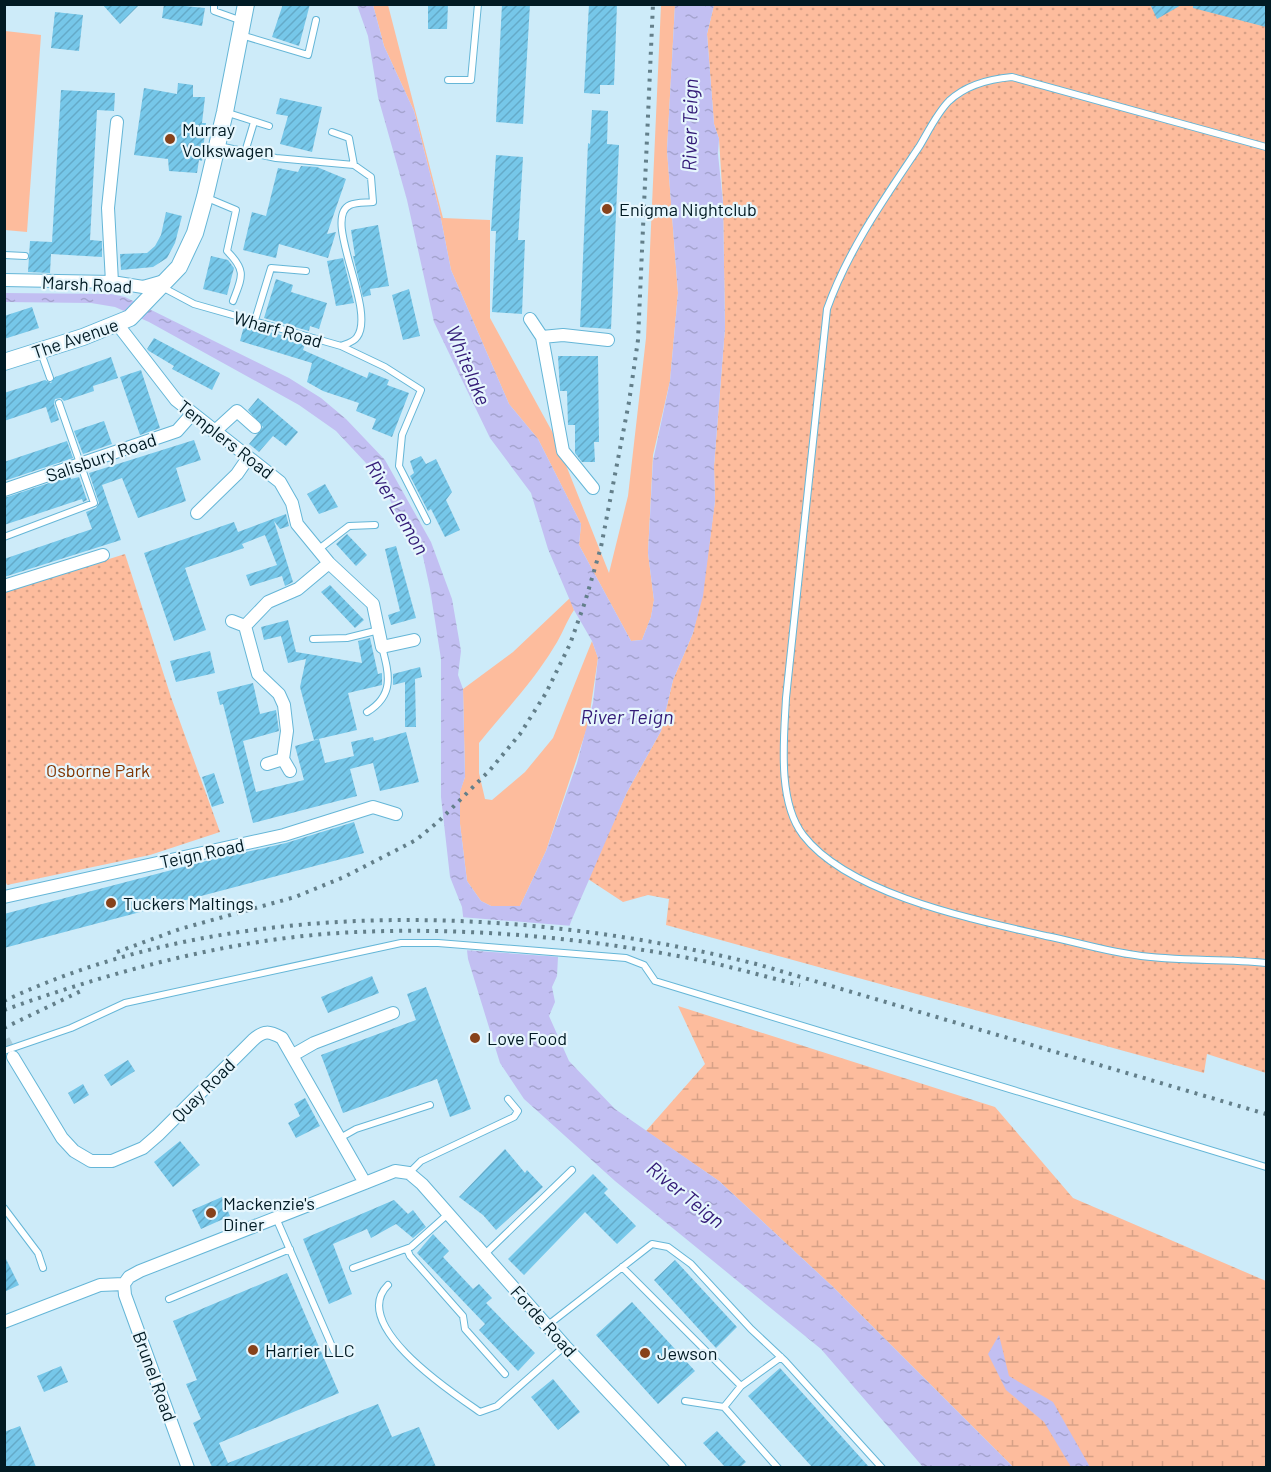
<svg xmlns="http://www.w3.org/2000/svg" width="1271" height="1472" viewBox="0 0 1271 1472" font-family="Barlow,sans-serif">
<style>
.green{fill:#fdbc9d}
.wetland{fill:url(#wetland-marsh)}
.park{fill:url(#park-dots)}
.water{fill:url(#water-ripples)}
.pier{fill:#cdebf9}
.building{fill:url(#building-hatch)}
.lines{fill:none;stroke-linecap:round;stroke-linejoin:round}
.minor-tunnel{stroke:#aeccd9;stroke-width:12;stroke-dasharray:12 6;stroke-linecap:butt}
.service-casing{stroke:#65b6d7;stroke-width:8}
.minor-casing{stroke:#65b6d7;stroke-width:14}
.secondary-casing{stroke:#65b6d7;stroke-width:18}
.service{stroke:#fff;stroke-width:6}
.minor{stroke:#fff;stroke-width:12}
.secondary{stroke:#fff;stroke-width:16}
.rail{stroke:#637f8a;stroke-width:4;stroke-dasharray:3 6;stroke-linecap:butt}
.poi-dot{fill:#87421b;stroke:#e6f6fd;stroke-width:2}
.labels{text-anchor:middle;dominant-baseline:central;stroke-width:4.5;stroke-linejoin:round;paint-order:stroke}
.poi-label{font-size:18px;fill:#011a23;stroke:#e6f6fd;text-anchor:start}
.street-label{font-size:18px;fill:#011a23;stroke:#e6f6fd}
.park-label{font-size:18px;fill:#813603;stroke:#e6f6fd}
.water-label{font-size:20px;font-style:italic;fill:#331a77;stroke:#e6f6fd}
</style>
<defs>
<pattern id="wetland-marsh" width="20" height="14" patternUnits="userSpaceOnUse" patternTransform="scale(1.5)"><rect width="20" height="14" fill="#fdbc9d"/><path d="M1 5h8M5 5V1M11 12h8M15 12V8" fill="none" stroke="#d7a187"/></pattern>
<pattern id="park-dots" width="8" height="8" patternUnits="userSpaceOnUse" patternTransform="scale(1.5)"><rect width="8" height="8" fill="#fdbc9d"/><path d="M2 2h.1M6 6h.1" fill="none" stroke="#d7a187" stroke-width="1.8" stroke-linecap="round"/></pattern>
<pattern id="water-ripples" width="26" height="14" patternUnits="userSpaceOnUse" patternTransform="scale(1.5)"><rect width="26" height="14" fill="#c2bff2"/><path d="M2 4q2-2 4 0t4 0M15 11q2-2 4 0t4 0" fill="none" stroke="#a5a4cf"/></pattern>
<pattern id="building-hatch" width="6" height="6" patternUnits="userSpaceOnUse" patternTransform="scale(1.5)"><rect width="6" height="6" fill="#76c7e9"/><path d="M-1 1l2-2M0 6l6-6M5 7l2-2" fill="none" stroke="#64aac8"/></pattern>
</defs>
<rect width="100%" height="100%" fill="#cdebf9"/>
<!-- green -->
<path class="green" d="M373 5H388L443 218 490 220V318L554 435 609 573 628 496 646 338 661 5H675L667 150 678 293 670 381 653 455 648 553 654 600 651 617 642 640 631 641 579 545 581 524 538 439 509 404 451 270 439 209 414 111 384 46Z
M5 31 41 35 27 232 5 230Z
M570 598 574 610C566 622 562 635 554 647 533 682 504 712 479 743V773L485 799 492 800 525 772 553 738 592 641 598 658 588 725 546 851 520 906H491L481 901 467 881 460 824V791L465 777 463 689 513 652Z"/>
<!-- wetland -->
<path class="wetland" d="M678 1006 995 1107 1073 1198 1266 1281V1467H1013L832 1286 719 1181 646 1131 705 1064Z"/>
<!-- park -->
<path class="park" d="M714 5H1266V1073L1207 1054 1204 1073 666 925 669 899 648 895 623 902 588 879 627 792 661 731 673 680 693 633 703 590 715 501 714 466 725 328 723 203 719 139 714 124 707 34Z
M125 554 171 697 220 832 150 855 7 885 4 878V592Z"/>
<!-- water -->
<path class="water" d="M357 5H373L384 46 414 111 439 209 451 270 509 404 538 439 581 524 579 545 631 641 642 640 651 617 654 600 648 553 653 461 670 381 678 293 667 150 675 5H714L707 34 714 124 719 139 718 154 723 203 725 328 714 466 715 501 703 596 693 633 673 680 661 731 627 792 572 919 558 957 557 976 552 987 555 1002 549 1016 569 1061 615 1109 719 1181 832 1286 1013 1467H923L821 1349 615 1181 524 1099 500 1063 468 959 462 907 450 877 441 797V659L430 589 422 552 395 511 380 478 336 431 299 405 149 322 115 307 91 303 5 302V293L111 294 125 297 289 378 321 398 346 419 385 460 431 542 452 599 461 651 458 675 463 689 465 777 460 792V824L467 881 481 901 491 906H520L546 851 577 763 593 703 598 658 592 641 574 610 548 549 531 493 490 438 434 322 407 200 378 97 368 36Z
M999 1335 1009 1376 1053 1402 1090 1467H1071L1044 1422 1006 1390 988 1354Z"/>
<!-- pier -->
<path class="pier" d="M460 917 573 926 561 957 463 950Z"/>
<!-- building -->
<path class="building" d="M102 4H140L120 24Z
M164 4 205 8 202 26 162 18Z
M283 4H310L299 46 272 37Z
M428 4H448L447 29H428Z
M502 4H530L523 124 496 122Z
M589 4H617L614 85H600V94L584 93Z
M1150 4H1183L1157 19Z
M1193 4H1266V27L1193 8Z
M55 12 83 15 79 51 51 48Z
M178 83 193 85V97H205L202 123H206L202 161 199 160 197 173 169 171 168 159 134 155 144 88 177 94Z
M61 90 115 93 114 111 97 110 90 240 102 241V257L51 254 50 273 28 272 30 241 52 242Z
M280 98 322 107 312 152 280 144 288 116 276 114Z
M592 110 608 111 607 144 619 145 611 329 580 327 588 143 590 144Z
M496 155 523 157 518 240H525L522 314 492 312 496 231H491Z
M301 166 317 167 346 179 327 234 336 232 328 258 279 244 276 258 243 250 252 212 266 216 278 168 298 172Z
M166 212 182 216 175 243 167 258 153 267 121 270 120 254 147 253 155 246 161 235Z
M378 225 389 286 370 289 371 295 363 297 353 256H355L351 230Z
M211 256 228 260 234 268 227 295 203 289Z
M343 258 354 303 336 306 327 261Z
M276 279 293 285 291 292 327 303 319 329 310 326 309 331 264 318Z
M409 289 420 336 403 340 392 295Z
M32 307 39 328 4 339V316Z
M244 326 306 341 303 350 367 378 369 372 389 380 387 385 409 393 392 437 372 429 376 419 356 411 359 403 323 391 307 382 312 363 240 341Z
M154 338 220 373 212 390 172 369 174 366 149 351 147 349Z
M558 356H598L599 442H594L595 462H582L575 453V425H568L567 391H560Z
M111 357 118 378 93 386 94 391 64 401 61 398 55 399 54 404 59 420 51 423 46 407 4 421V393L45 380 51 383 55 377Z
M141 370 160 428 140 435 120 377Z
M258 398 298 432 286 446 273 436 259 452 249 444 263 427 248 410Z
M104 421 112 444 83 454 74 431Z
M194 440 201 460 176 468 186 501 138 518 122 478 102 485 121 540 4 577V559L92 529 86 512 96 508 99 503 89 473Z
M67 441 73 458 4 481V462Z
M421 456 426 464 436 459 452 492 446 500 460 530 445 537 431 509 428 511 410 476 414 473 410 461Z
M70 476 71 479 79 477 87 500 83 502 82 499 4 525V498Z
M325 484 338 507 319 514 307 494Z
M286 514 289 526 280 529 274 521 293 582 285 586 282 576 250 586 246 575 277 565 265 535 242 544 244 548 185 568 206 630 174 641 144 553 234 522 238 532Z
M347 534 367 555 356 566 336 544Z
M396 546 416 618 391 625 388 615 400 611 385 549Z
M330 585 364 620 355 628 321 592Z
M288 620 296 652 362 663 358 641 370 638 378 674 382 673V685L348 693 357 730 314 740 300 687 306 659 288 663 281 636 264 640 261 627Z
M210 651 215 673 176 682 170 661Z
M420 667 422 677 415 679 416 727H405V682L393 685V674Z
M253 683 260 714 276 710 279 731 243 741 256 792 304 780 295 746 319 739 325 763 354 756 351 742 373 737 374 741 406 732 419 782 380 791 373 763 350 769 357 796 253 823 223 704 220 705 217 692Z
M214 773 224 803 212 807 202 777Z
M354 822 364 853 4 948V914L206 861 286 843Z
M372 976 379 993 328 1013 321 997Z
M426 987 471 1109 450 1117 437 1079 343 1113 321 1055 416 1020 407 994Z
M128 1060 135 1071 111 1086 104 1075Z
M83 1084 89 1095 74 1104 68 1093Z
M305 1098 320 1126 296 1138 288 1123 300 1116 294 1104Z
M180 1141 200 1165 173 1187 154 1162Z
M505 1149 525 1173 527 1170 543 1187 496 1230 483 1215 459 1197Z
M593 1174 608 1189 604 1193 636 1226 617 1244 585 1212 524 1275 508 1259Z
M222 1197 230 1216 201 1229 192 1210Z
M394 1200 408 1214 413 1210 426 1227 413 1238 396 1224 371 1238 367 1229 333 1244 352 1294 329 1304 303 1239Z
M433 1234 449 1251 443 1257 473 1289 479 1284 492 1298 486 1303 535 1353 518 1371 479 1330 485 1324 417 1253Z
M4 1255 19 1285 4 1292Z
M675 1260 737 1327 716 1348 654 1280Z
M287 1273 339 1393 219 1443 228 1463 378 1404 392 1437 419 1427 436 1467H212L193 1423 201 1419 186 1384 197 1380 173 1321Z
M632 1302 695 1371 658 1404 596 1335Z
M61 1366 68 1382 44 1392 37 1376Z
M780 1368 869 1467H812L748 1396Z
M553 1379 580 1412 558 1430 531 1397Z
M20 1426 36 1467H4V1432Z
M717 1431 746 1462 740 1467H725L703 1443Z"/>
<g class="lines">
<!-- minor-tunnel -->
<path class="minor-tunnel" d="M4 1040 13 1057"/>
<!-- service casing -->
<g class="service-casing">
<path id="service" d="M214 4V11L242 21
M241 35 308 55 316 20
M448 80H471L478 4
M225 112 269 126
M332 132 349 138 354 165
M1266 147 1012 77C989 79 966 85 949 101 937 113 928 132 919 147 884 199 848 250 827 309L786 698C784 738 777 801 803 835 849 895 976 920 1046 936 1076 942 1105 951 1135 955 1178 962 1223 958 1266 963
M245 152 254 122
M205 197 236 210 227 251C247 271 242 277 233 301
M4 255 25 256
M162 287 194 304 341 346C346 344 354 342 357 337 377 310 321 218 350 205 357 202 367 203 373 202L371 177 354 165 276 158 219 146
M255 320 271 268 306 271
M341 346 385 367 421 390 402 435 399 466 427 521
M40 350 50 378
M4 537 94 503 59 403
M319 549 349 526 375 525
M313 639 347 638 379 630
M367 712C395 695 389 674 382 647
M4 1051 71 1028 125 1003 401 943H438L626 958 644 965 655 981 1266 1167
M340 1138 356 1129 430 1105
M409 1173 421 1161 514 1117 518 1111 508 1099
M4 1208 38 1253 43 1268
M276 1218 334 1351
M407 1249 410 1256 463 1316 465 1329 505 1374
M485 1254 572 1170
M622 1267 741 1386 724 1407
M353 1268 411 1247 448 1214
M388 1285C348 1325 454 1394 480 1412L497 1406 565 1346
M169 1299 290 1249
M548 1325 652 1244 668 1247 691 1264 751 1329 785 1361 882 1468
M741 1386 781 1357
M685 1401 724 1407 778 1468"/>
</g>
<!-- minor casing -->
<g class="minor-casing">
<path id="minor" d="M4 280 112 282 143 287 164 281
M112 282 108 208 117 122
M530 319 542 337 563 451 593 488
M118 325 176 400 280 482 292 503 297 524 329 563 373 604 382 647 414 640
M542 337 563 335 608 340
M214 432 237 411 255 427
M4 490 177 431 192 414
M197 513 237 474 248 458
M4 586 103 555
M232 621 245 626
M283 759 287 731 284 705 279 694 258 674 245 626 268 602 298 589 329 563
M267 764 283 759 290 771
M4 897 284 835 373 807 396 814
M293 1055 314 1043 393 1013
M13 1057 62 1138 74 1151 91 1161H112L143 1148 158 1135 253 1040C264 1030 269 1031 282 1038L365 1183
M124 1284 129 1277 140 1271 365 1183 395 1171 409 1173 422 1184 565 1346 680 1468
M124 1284 125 1295 188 1468
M4 1322 100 1285 124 1284"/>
</g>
<!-- secondary casing -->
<g class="secondary-casing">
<path id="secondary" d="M4 362 83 337 130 318 179 267 195 233 205 197 225 112 246 4"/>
</g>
<!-- service -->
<use href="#service" class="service"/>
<!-- minor -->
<use href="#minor" class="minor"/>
<!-- secondary -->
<use href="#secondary" class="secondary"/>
<!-- rail -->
<path class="rail" d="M117 952 180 929 295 897 344 877 416 840 439 821 490 770 520 734 546 693 570 644 585 602 601 547 629 402 638 340 653 4
M4 1001C231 894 522 905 760 965L1266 1114
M4 1010C117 970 237 937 357 932 470 927 588 938 699 960 733 967 766 977 800 985
M4 1028 81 991"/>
</g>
<!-- markers -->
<g class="poi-dot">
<circle cx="170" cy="139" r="6"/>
<circle cx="607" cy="209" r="6"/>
<circle cx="111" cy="903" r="6"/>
<circle cx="475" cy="1038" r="6"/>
<circle cx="211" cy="1213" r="6"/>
<circle cx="253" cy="1350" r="6"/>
<circle cx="645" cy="1353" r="6"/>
</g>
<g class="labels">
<!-- poi labels -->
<g class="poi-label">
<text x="182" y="129">Murray<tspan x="182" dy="21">Volkswagen</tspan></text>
<text x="619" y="209">Enigma Nightclub</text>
<text x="123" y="903">Tuckers Maltings</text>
<text x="487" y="1038">Love Food</text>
<text x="223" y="1203">Mackenzie's<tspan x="223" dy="21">Diner</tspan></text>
<text x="265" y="1350">Harrier LLC</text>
<text x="657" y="1353">Jewson</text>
</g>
<!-- street labels -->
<g class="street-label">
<text transform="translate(87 284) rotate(3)">Marsh Road</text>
<text transform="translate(278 329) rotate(16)">Wharf Road</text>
<text transform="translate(75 338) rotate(-19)">The Avenue</text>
<text transform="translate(226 439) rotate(38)">Templers Road</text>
<text transform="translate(101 457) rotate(-19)">Salisbury Road</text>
<text transform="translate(202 853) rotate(-12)">Teign Road</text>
<text transform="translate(203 1090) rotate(-45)">Quay Road</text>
<text transform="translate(544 1321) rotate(48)">Forde Road</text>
<text transform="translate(155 1376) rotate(70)">Brunel Road</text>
</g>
<!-- park labels -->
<g class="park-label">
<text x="98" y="770">Osborne Park</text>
</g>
<!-- water labels -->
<g class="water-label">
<text transform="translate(689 125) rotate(-89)">River Teign</text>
<text transform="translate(469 365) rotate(67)">Whitelake</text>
<text transform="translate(398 507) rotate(60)">River Lemon</text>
<text x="627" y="716">River Teign</text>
<text transform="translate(686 1194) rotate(39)">River Teign</text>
</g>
</g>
<!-- border -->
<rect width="1271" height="1472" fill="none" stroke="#011a23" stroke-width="12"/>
</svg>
